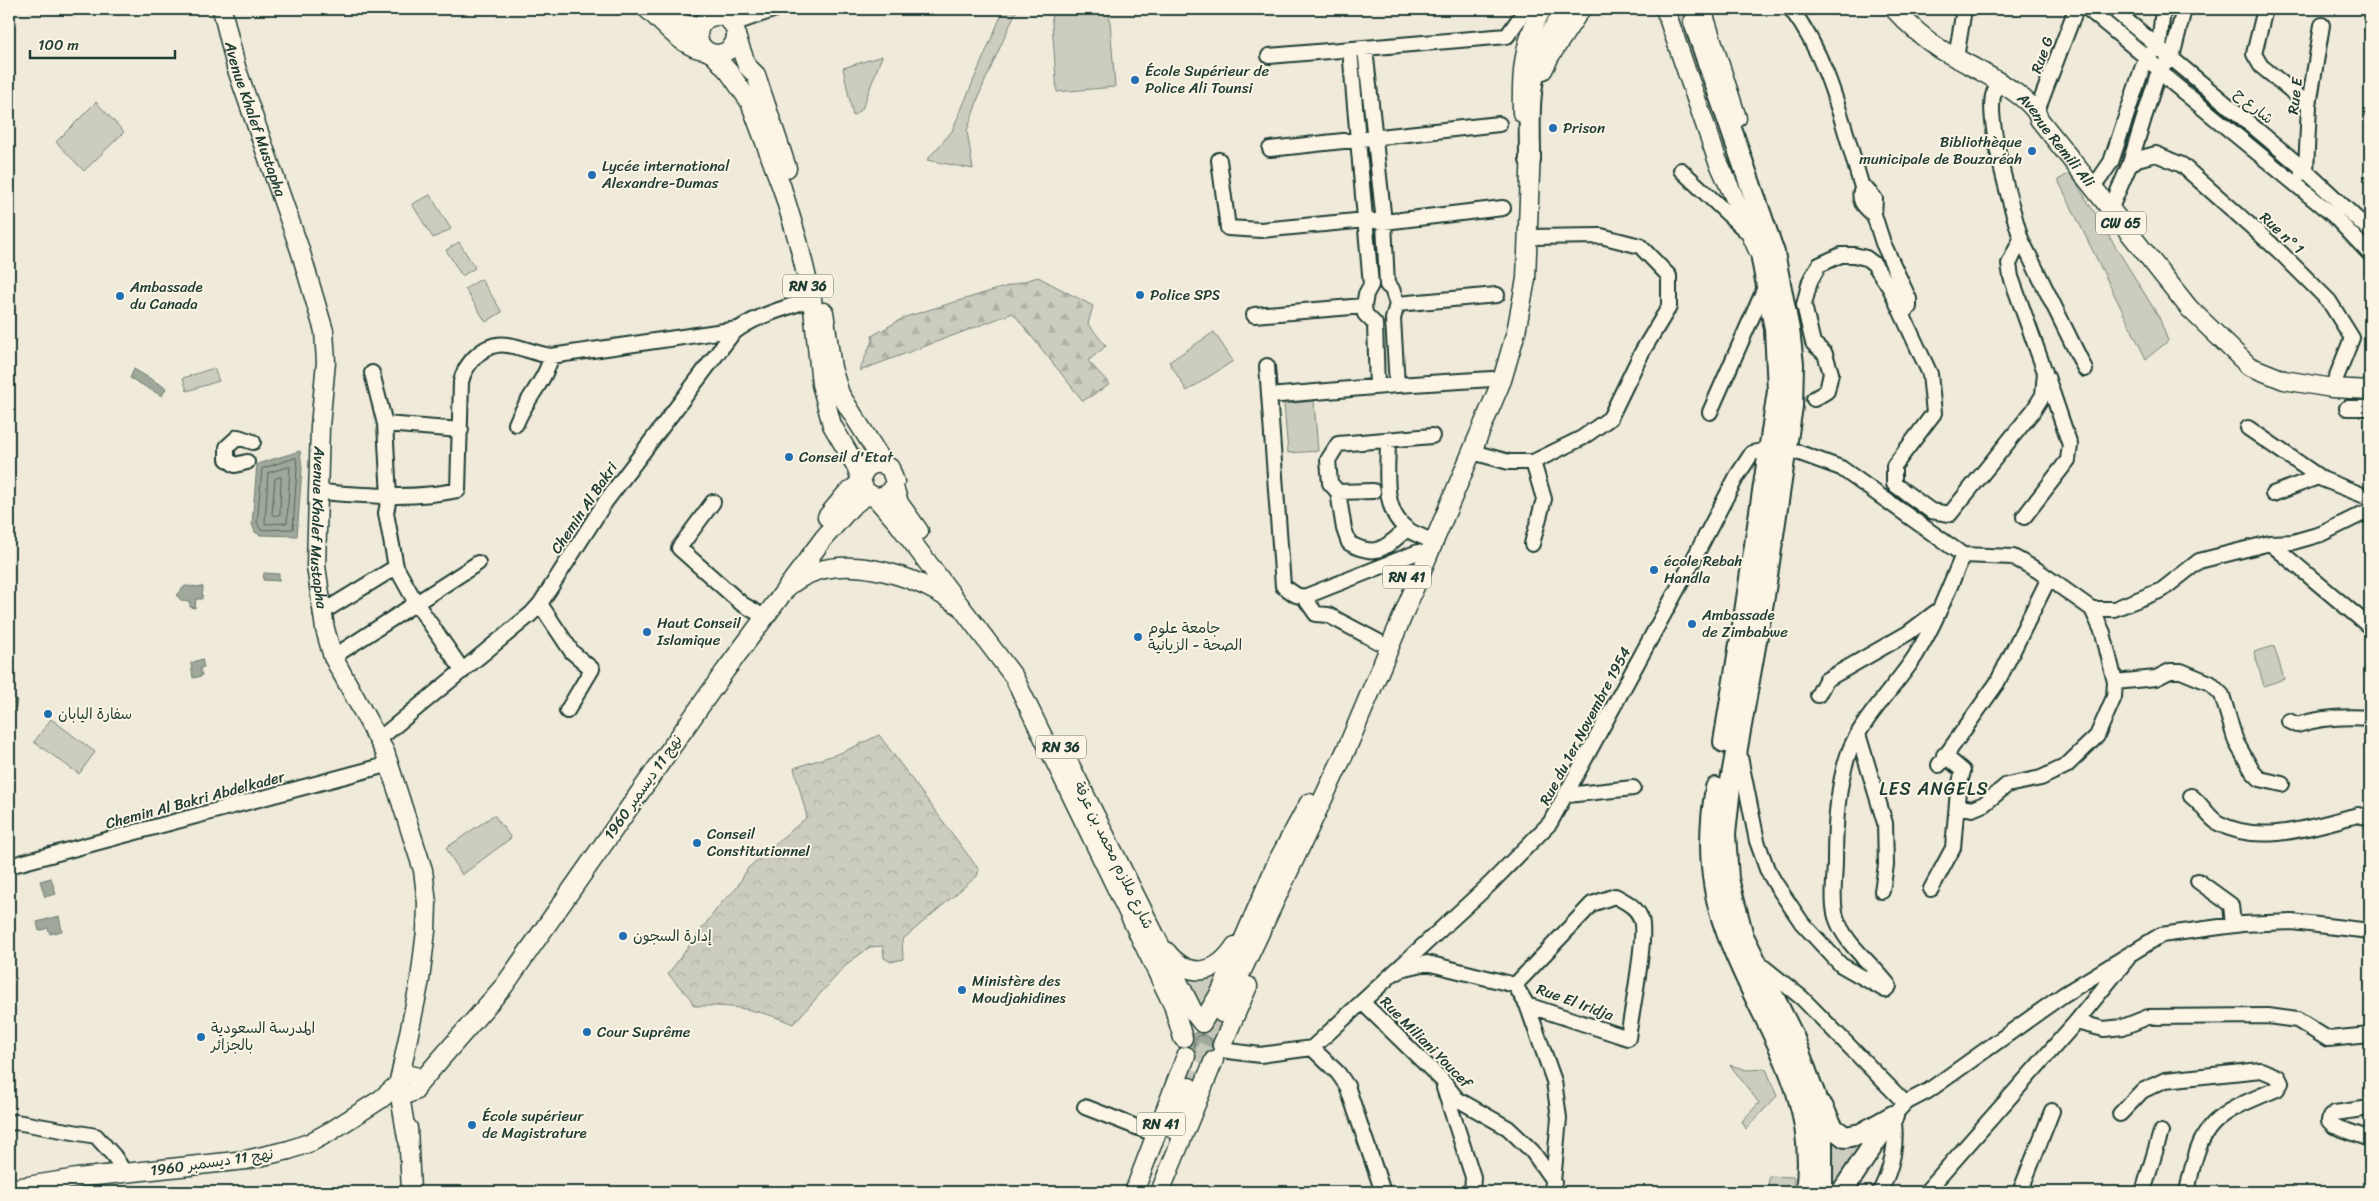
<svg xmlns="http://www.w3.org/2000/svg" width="2379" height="1201" viewBox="0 0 2379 1201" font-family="Sriracha,'Playpen Sans Arabic',sans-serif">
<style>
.grass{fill:#cccdbf;stroke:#76857a}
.forest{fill:url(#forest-firs);stroke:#76857a}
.park{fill:url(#park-crowns);stroke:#76857a}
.garden{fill:url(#garden-dots);stroke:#76857a}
.water{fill:#9fa89a;stroke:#6c7d71}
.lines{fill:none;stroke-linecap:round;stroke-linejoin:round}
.shore{stroke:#52685d;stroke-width:1}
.major-tunnel{stroke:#c5c7b9;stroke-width:18;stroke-dasharray:18 9;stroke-linecap:butt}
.highway-tunnel{stroke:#c5c7b9;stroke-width:20;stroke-dasharray:20 10;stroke-linecap:butt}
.minor-casing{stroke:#1f3d34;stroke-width:18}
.major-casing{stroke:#1f3d34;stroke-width:21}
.highway-casing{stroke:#1f3d34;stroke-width:24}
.minor{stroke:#fcf5e5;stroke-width:14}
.major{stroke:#fcf5e5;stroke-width:18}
.highway{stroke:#fcf5e5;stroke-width:20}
.poi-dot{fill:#1f6fb2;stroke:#fcf5e5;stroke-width:2}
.labels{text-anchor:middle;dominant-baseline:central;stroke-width:4;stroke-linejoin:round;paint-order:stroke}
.shield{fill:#fcf5e5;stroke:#617469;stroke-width:1}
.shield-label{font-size:14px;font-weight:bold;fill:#1f3d34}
.street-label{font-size:15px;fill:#1f3d34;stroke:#fcf5e5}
.poi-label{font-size:15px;fill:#1f3d34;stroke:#fcf5e5;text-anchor:start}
.quarter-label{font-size:18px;letter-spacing:1px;fill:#1f3d34;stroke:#fcf5e5}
</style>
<defs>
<pattern id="forest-firs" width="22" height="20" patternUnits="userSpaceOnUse" patternTransform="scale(1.25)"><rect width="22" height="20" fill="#cccdbf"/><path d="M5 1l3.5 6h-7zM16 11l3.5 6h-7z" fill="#afb1a5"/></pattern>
<pattern id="park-crowns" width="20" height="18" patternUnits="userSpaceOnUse" patternTransform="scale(1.25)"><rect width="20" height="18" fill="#cccdbf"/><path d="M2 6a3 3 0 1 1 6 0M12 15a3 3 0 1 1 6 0" fill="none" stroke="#afb1a5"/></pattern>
<pattern id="garden-dots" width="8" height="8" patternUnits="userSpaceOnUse" patternTransform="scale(1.25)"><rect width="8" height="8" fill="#cccdbf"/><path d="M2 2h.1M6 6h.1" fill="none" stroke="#afb1a5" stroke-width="1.8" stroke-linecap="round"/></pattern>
</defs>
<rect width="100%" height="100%" fill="#efeada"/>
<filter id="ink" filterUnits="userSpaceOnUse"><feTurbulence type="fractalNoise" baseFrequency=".02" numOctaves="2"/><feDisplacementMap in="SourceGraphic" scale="10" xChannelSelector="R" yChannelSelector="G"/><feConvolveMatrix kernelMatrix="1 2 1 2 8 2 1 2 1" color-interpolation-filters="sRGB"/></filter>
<g filter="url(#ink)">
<!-- grass -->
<path class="grass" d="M1004 9H1017L981 90 967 131 973 169 927 160 952 131Z
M1051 9H1109L1115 87 1057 92Z
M882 56 862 109 853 116 843 68Z
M96 102 124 132 84 171 56 142Z
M2070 173 2159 317 2168 341 2146 359 2058 180Z
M430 195 451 229 433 238 412 204Z
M459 242 475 268 462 276 446 250Z
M481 279 502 312 486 322 465 289Z
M1214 332 1233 361 1187 391 1169 362Z
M214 368 219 381 187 391 183 378Z
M1314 401 1318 451 1288 453 1284 404Z
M2274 646 2284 679 2264 686 2254 652Z
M51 719 95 752 79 774 34 742Z
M494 815 511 838 462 875 446 848Z
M1227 966 1201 1010 1181 974Z
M1730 1065 1747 1070 1766 1069 1777 1096 1746 1129 1742 1121 1759 1103Z
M1832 1138 1855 1146 1869 1144 1833 1192Z
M1769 1176 1794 1177 1793 1192H1768Z"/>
<!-- forest -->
<path class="forest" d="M1038 277 1093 306 1088 324 1106 346 1088 361 1110 384 1083 401 1013 313 859 371 873 339 872 336 905 317Z"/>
<!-- park -->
<path class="park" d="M879 735 979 870 977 876 902 940 903 959 891 962 884 958 883 946 870 947 848 963 793 1024C759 1009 731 1005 694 1006L690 998 668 974 722 902 736 889 748 868 807 817 794 768 843 752Z"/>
<!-- garden -->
<path class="garden" d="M1203 9H1260L1203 14Z"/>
<!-- water -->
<path class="water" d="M134 369 166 388 162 396 130 378Z
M300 451 302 468 297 536 260 535 255 532 252 524 257 464Z
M264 573 279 574V581L263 580Z
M185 586 203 587 202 599H196L195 608 190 607V602L182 601 176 595Z
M202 659 204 667 200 668 202 676 193 678 191 663Z
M15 698 17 700 16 707 9 716V701Z
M51 878 56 894 45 897 40 881Z
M59 916 62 931 50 934 48 928 39 931 37 922Z
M1189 1044a14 14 0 1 1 28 0a14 14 0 1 1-28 0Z"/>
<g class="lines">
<!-- shore -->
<path class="shore" d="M296 458 297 468 293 529 261 530 257 523 262 469Z
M290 467 287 523 265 524 268 473Z
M281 477 280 514 274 516 272 514 275 479Z
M1194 1044a9 9 0 1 1 18 0a9 9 0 1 1-18 0Z"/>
<!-- major-tunnel -->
<path class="major-tunnel" d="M1189 1087 1222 1013"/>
<!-- highway-tunnel -->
<path class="highway-tunnel" d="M1675 9 1682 26"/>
<!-- minor casing -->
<g class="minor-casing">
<path id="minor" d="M1791 9C1830 60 1843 127 1862 187
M2088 9 2146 57 2169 80 2333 215 2370 254
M2113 9 2306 171 2370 231
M2265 9 2254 54 2261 66 2309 105
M732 24 776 9
M1365 49 1384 222 1387 285 1392 289 1397 304 1393 319 1397 385
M1350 50 1371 285 1366 294 1364 306 1365 314 1375 324 1377 387
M1269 56 1507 36 1526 9
M1956 58 1964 9
M2037 111 2076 9
M1270 149 1499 124
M1219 160 1228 228 1261 230 1366 220 1384 222 1503 208
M2129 166 2137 159 2156 154 2182 165 2279 251 2329 301 2352 338 2332 388
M1681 170 1748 233
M2302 173 2306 171 2309 105 2322 25
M2091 185 2100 178 2111 162 2146 57 2159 47 2163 9
M1862 187 1867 189 1875 199 1874 215C1864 206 1857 201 1862 187Z
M2110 210 2129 166 2159 70 2172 57 2184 9
M1874 215 1883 243 1909 299V307L1906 310 1898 306
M2021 239 2085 369
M1397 304 1497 295
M1254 315 1364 306
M1267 366 1283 586 1296 595 1304 597 1418 552
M372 373 385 424 389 497 386 513 396 567 416 603 463 671
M1269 396 1397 385 1492 379
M1814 399 1827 391 1831 373 1825 354 1813 343 1804 305 1810 281 1819 265 1841 255H1854L1866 258 1874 264 1890 288 1930 374 1934 413 1894 466V484L1931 511 1950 514 2033 411 2043 395 2045 372 2011 277 2009 264 2021 239C2012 209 1987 124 1993 96 1994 91 1997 86 1999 82
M2347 408H2370
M1710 412 1767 283
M385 424 461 430
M516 424C525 400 546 381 551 356
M2248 428 2322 479 2370 498
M1388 441C1388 469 1381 510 1407 529 1412 533 1419 535 1425 538
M1786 448 1841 468 1963 555 2013 557 2037 570 2092 609H2114L2162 590 2199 561 2270 543 2293 542 2321 534 2370 510
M1472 452 1509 462H1533L1582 438 1610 418 1642 352 1669 307V276L1640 246 1601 236 1528 237
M247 462 235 465 227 459V447L238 437 253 442
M1373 491 1338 492 1330 483 1328 460 1338 444 1432 436
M319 492C366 495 412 500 458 490L461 382C463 372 467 366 474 358 500 331 521 352 551 356L738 329
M1338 492 1344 529 1349 543C1377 559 1386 547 1407 529
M2273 494 2318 477
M713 502 679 548 742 604 756 612
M2024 517 2068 460 2070 445 2047 377
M2270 543 2370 627
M1532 544 1544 499 1533 462
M1304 597 1316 614 1328 615 1379 642
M540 604 572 652 592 669 567 711
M321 613 396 567
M333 657 478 563
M2115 682 2156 678 2170 671H2181L2210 683 2222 695 2236 742 2253 772 2260 779 2282 784
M1818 695 1826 680 1908 633 1936 612
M2289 721 2297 725C2322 717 2344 716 2370 718
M1858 734 1885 823 1886 865 1882 891
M379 739 531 614 540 604 606 501 732 334C753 316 786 308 812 299
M1739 752 1757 841 1767 869 1775 883 1802 923 1841 965 1885 990 1889 986C1872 963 1845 945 1836 917 1831 900 1835 878 1835 860 1835 826 1837 788 1848 755 1858 723 1898 684 1916 655 1935 624 1949 588 1963 555
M1939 765 1997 683 2048 580
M1567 795 1633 788
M2191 796C2202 804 2207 816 2218 823 2261 846 2314 826 2358 815L2370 818
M1958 806 1972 809 1984 804 2007 785 2041 778 2066 766 2097 736 2114 697 2115 682 2103 633 2092 609
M9 866 390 764
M2198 881 2231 905 2233 925
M1931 889 1953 848 1958 791 1963 771 1944 755
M1757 962 1802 998 1905 1103
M1398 972 1401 969 1427 963 1515 985 1527 1005 1628 1038C1631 1014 1647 938 1641 919 1637 907 1626 902 1615 896L1592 904 1515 985
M1363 1003 1442 1080 1457 1099 1508 1128 1532 1151 1554 1182
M1527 1005 1554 1081 1559 1118 1552 1192
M2076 1022 2104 1029 2123 1027 2148 1017 2268 1016 2297 1020 2328 1039 2370 1035
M1312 1048 1338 1073 1347 1086 1383 1192
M1221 1050 1260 1055 1312 1048 1490 884 1550 823 1690 566 1737 476 1752 453 1762 451 1771 444
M1444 1088 1473 1177 1472 1192
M1085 1107 1157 1135
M2370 1108 2335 1113 2330 1117 2329 1121 2334 1126 2370 1139
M2120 1114 2142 1091 2165 1080 2261 1070 2278 1077 2281 1083 2277 1089C2212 1116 2201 1121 2187 1192
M9 1123 16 1122 96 1136 114 1156 125 1173
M1880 1192C1892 1167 1898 1144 1893 1116L1905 1103 1928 1091 2063 995 2161 935 2242 924 2292 922 2370 931
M1926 1192 2076 1022 2128 958
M2020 1192 2052 1111
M2143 1192 2161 1132"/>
</g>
<!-- major casing -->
<g class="major-casing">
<g id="major">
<path id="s1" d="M222 9 236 67 300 250 324 331 326 362 320 426 316 566 325 629 333 657 385 752 423 870 427 903 426 931 420 980 400 1077"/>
<path d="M647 9C664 23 682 48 705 50"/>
<path d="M662 9C673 20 687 29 702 24"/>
<path d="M1665 9 1717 159 1761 257"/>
<path d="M1702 9 1737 118"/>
<path id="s2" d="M1894 9C1908 24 1923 38 1940 49 1963 63 2033 94 2039 119L2189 308 2249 366 2284 380 2332 388 2370 390"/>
<circle cx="717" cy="35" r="19"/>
<path d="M736 36 747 66 756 75 787 168"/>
<path d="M713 54 729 72 750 102 782 188 798 241 812 299 821 384 832 425 856 466 865 491 873 496 880 497 891 492 895 482 890 468C877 459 864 465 861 480"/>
<path d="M1543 70 1550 56 1581 9"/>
<path d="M1522 113C1521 75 1523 42 1542 9"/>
<path d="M824 312 832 368 840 394 884 464"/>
<path d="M894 487 899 503 919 531"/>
<path d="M875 497 897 522 1014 677 1173 1005 1183 1038"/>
<path d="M827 517 845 495 861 482"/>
<path d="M793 583C840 549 914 575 957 604"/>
<path d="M1064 753 1194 1013 1202 1023"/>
<path d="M1166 951C1189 980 1216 975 1235 946"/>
<path d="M1222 1013 1347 748 1502 380 1516 332 1526 279 1531 147"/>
<path d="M1202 1023 1221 991 1278 860 1309 803"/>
<path d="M1222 1045 1248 986"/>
<path d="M418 1085 504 986 725 671 823 539 851 507 864 497 873 496"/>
<path d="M400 1091 407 1094 415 1091 418 1085 415 1076 405 1074 400 1077 398 1084 407 1138"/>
<path d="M408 1128 411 1192"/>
<path d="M1173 1129 1189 1087"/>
<path d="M9 1189 77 1178 246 1160 289 1150 311 1142 331 1131 381 1099 398 1084"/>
<path d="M1134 1192 1186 1056"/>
<path d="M1160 1192 1214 1060"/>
</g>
</g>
<!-- highway casing -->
<g class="highway-casing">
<path id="highway" d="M1694 22 1774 253 1789 330 1793 364 1792 406 1764 596 1730 787 1725 834 1728 879 1743 936 1793 1036 1815 1096 1822 1134V1192
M1530 160C1530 127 1527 91 1538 60 1545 41 1556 25 1566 9
M1724 742 1744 619 1778 391 1775 329 1762 259
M1716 788C1708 834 1709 882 1725 927 1757 1020 1820 1086 1806 1192
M1822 1106 1833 1128 1845 1137 1861 1134 1893 1116
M1842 1192 1889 1121"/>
</g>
<!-- minor -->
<use href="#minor" class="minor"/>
<!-- major -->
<use href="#major" class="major"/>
<!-- highway -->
<use href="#highway" class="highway"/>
</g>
</g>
<!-- markers -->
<g class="poi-dot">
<circle cx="1135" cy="80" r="5"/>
<circle cx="1553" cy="128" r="5"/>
<circle cx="2032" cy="151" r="5"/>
<circle cx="592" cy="175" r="5"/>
<circle cx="1140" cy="295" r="5"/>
<circle cx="120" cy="296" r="5"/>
<circle cx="789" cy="457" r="5"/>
<circle cx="1654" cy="570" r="5"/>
<circle cx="1692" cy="624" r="5"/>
<circle cx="647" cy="632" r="5"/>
<circle cx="1138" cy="637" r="5"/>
<circle cx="48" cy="714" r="5"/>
<circle cx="697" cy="843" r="5"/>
<circle cx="623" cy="936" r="5"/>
<circle cx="962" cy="990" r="5"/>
<circle cx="587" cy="1032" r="5"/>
<circle cx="201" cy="1037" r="5"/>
<circle cx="472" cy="1125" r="5"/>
</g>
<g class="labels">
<!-- shield labels -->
<g class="shield">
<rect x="2096" y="211.5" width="50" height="23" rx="4"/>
<rect x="783" y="274.5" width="50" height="23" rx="4"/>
<rect x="1383" y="565.5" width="48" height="23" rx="4"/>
<rect x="1036" y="735.5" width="50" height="23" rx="4"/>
<rect x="1137" y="1112.5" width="48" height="23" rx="4"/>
</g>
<g class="shield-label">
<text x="2121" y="223">CW 65</text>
<text x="808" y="286">RN 36</text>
<text x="1407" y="577">RN 41</text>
<text x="1061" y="747">RN 36</text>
<text x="1161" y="1124">RN 41</text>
</g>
<!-- street labels -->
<g class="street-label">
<text transform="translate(2042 55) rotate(-70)">Rue G</text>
<text transform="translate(2295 96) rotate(-83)">Rue E</text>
<text transform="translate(2254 106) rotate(41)">شارع ح</text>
<text stroke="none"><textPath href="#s1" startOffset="115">Avenue Khalef Mustapha</textPath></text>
<text stroke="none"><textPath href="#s2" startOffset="211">Avenue Remili Ali</textPath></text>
<text transform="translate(2282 233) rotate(43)">Rue n° 1</text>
<text transform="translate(584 508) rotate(-56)">Chemin Al Bakri</text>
<text stroke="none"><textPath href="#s1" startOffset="535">Avenue Khalef Mustapha</textPath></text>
<text transform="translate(1585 726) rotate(-62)">Rue du 1er Novembre 1954</text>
<text transform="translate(643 787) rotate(-55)">نهج 11 ديسمبر 1960</text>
<text transform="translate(195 800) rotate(-15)">Chemin Al Bakri Abdelkader</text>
<text transform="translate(1114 855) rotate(64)">شارع ملازم محمد بن عرفة</text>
<text transform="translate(1575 1002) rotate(20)">Rue El Iridja</text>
<text transform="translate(1426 1042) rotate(45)">Rue Miliani Youcef</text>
<text transform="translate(212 1162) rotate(-8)">نهج 11 ديسمبر 1960</text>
</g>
<!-- poi labels -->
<g class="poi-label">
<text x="1145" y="71">École Supérieur de<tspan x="1145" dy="17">Police Ali Tounsi</tspan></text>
<text x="1563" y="128">Prison</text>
<text x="2022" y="142" text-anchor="end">Bibliothèque<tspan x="2022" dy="17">municipale de Bouzaréah</tspan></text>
<text x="602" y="166">Lycée international<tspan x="602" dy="17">Alexandre-Dumas</tspan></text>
<text x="130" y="287">Ambassade<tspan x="130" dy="17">du Canada</tspan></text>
<text x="1150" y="295">Police SPS</text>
<text x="799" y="457">Conseil d'Etat</text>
<text x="1664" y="561">école Rebah<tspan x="1664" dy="17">Handla</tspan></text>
<text x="1702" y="615">Ambassade<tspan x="1702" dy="17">de Zimbabwe</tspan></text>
<text x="657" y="623">Haut Conseil<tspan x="657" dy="17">Islamique</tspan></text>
<text x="1148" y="628">جامعة علوم<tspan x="1148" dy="17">الصحة - الزيانية</tspan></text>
<text x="58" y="714">سفارة اليابان</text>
<text x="707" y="834">Conseil<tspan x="707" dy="17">Constitutionnel</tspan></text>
<text x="633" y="936">إدارة السجون</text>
<text x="972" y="981">Ministère des<tspan x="972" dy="17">Moudjahidines</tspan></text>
<text x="211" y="1028">المدرسة السعودية<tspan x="211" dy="17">بالجزائر</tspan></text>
<text x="597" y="1032">Cour Suprême</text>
<text x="482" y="1116">École supérieur<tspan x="482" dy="17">de Magistrature</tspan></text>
</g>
<!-- quarter labels -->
<g class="quarter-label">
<text x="1934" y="789">LES ANGELS</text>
</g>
</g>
<!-- margin -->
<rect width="2379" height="1201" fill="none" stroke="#fcf5e5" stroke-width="30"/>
<rect x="15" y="15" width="2349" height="1171" fill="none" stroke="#1f3d34" stroke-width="2" filter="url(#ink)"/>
<!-- scale -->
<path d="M30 50v8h145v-8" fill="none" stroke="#1f3d34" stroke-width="2.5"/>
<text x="38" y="50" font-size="15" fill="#1f3d34" stroke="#fcf5e5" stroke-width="4" paint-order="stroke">100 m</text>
</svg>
